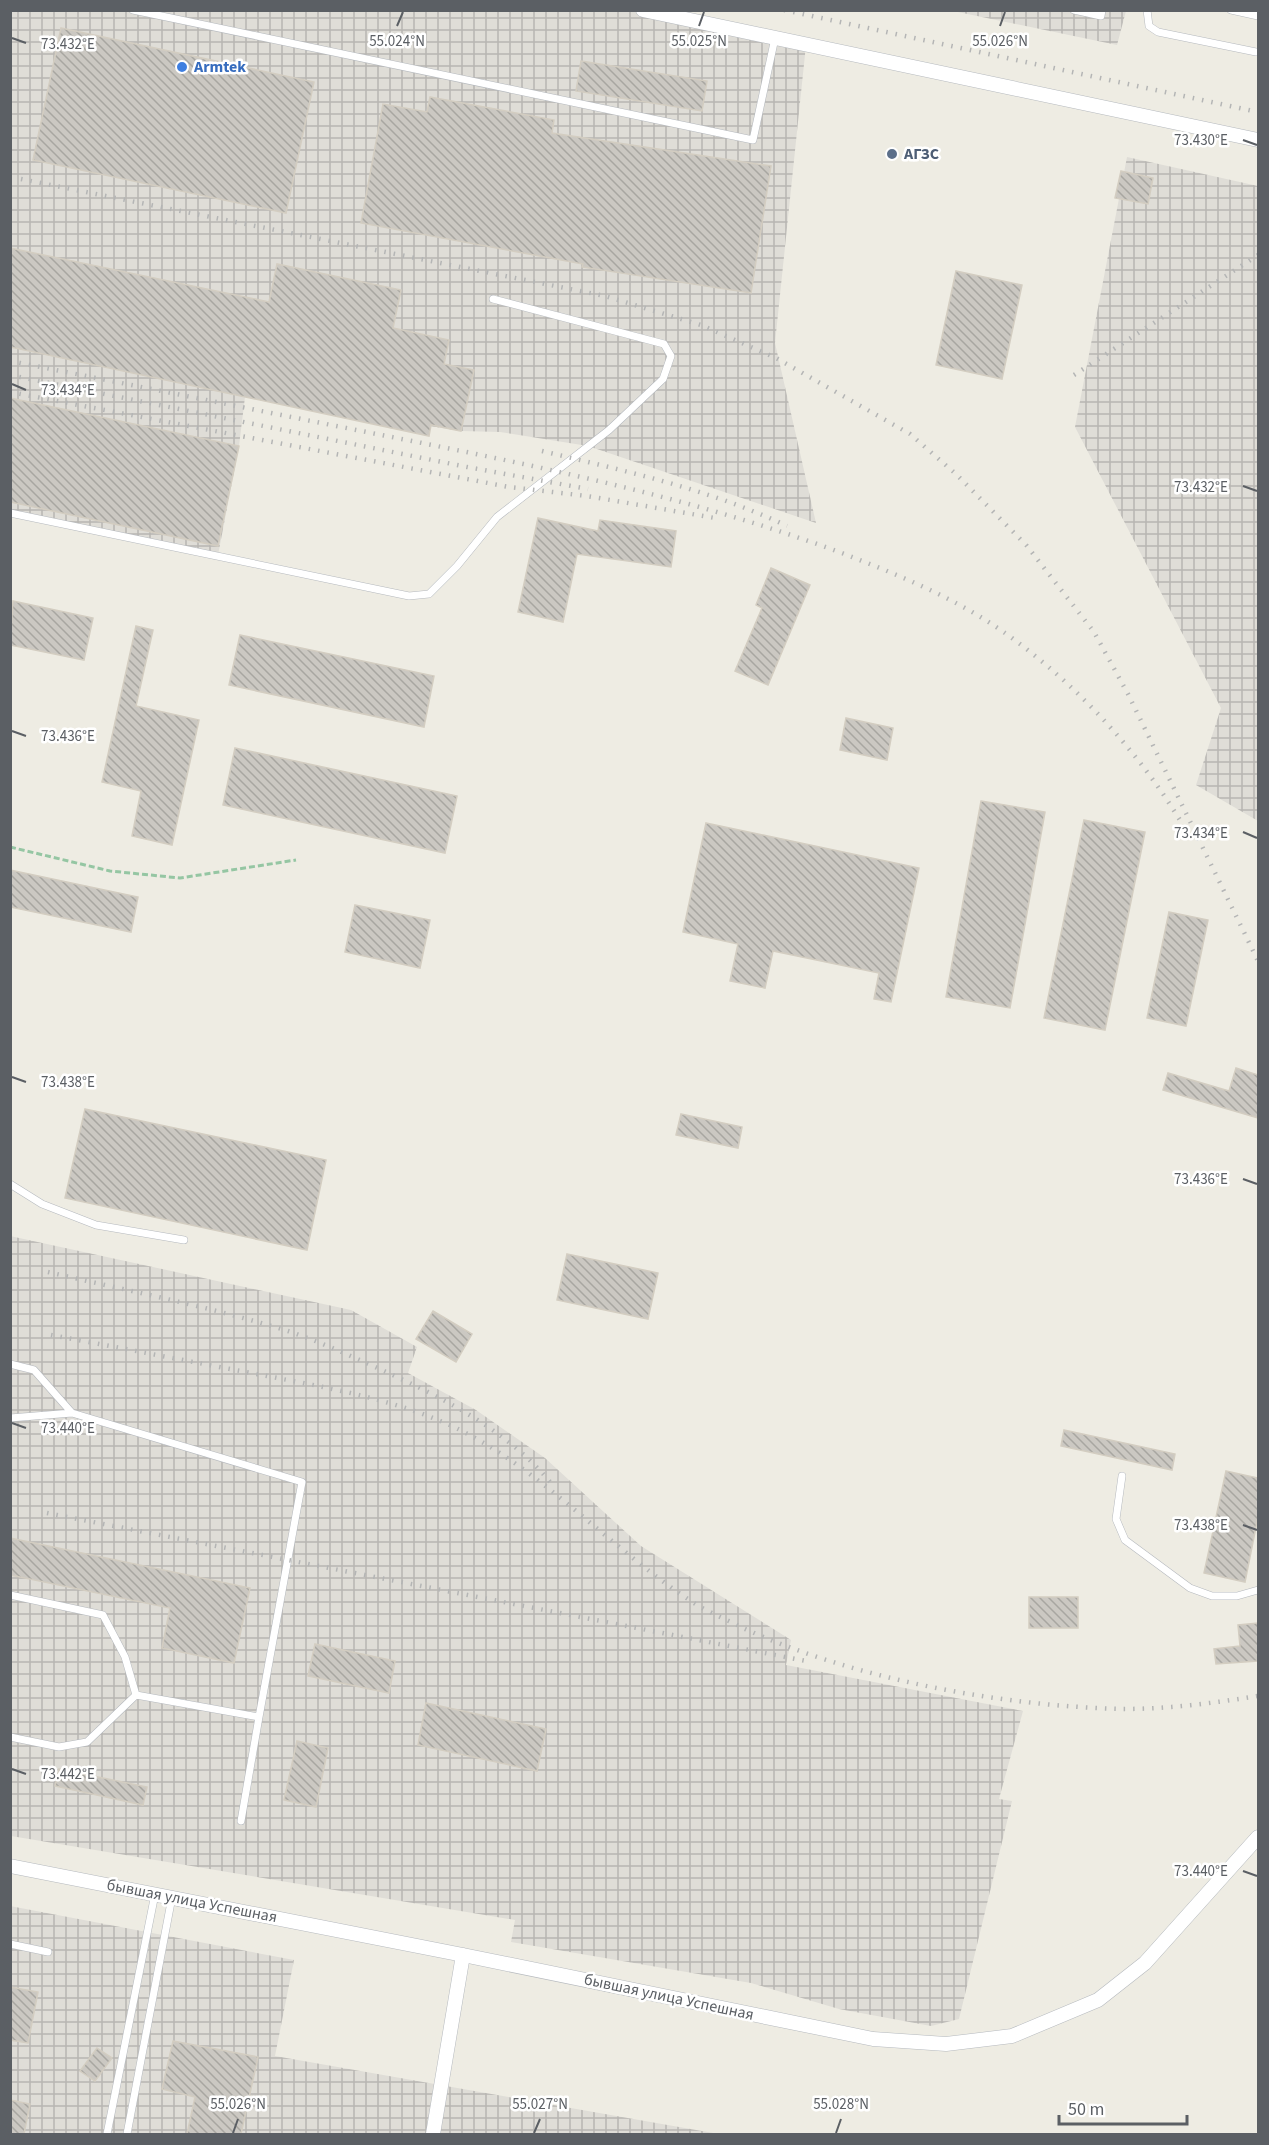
<svg xmlns="http://www.w3.org/2000/svg" width="1269" height="2145" viewBox="0 0 1269 2145" font-family="'Source Sans 3',sans-serif">
<style>
.industrial{fill:url(#industrial-grid)}
.building{fill:url(#building-back-hatch);stroke:#d3cdc1;stroke-width:1.5}
.lines{fill:none;stroke-linecap:round;stroke-linejoin:round}
.service-casing{stroke:#b5b9be;stroke-width:8}
.minor-casing{stroke:#b5b9be;stroke-width:15}
.path{stroke:#95c6a3;stroke-width:3;stroke-dasharray:6 3;stroke-linecap:butt}
.service{stroke:#fff;stroke-width:7}
.minor{stroke:#fff;stroke-width:14}
.rail{stroke:#b4b5b5;stroke-width:4.5;stroke-dasharray:1.5 8;stroke-linecap:butt}
.ticks{fill:none;stroke:#5b5f64;stroke-width:2}
.shop-dot{fill:#3f7fe0;stroke:#fff;stroke-width:2}
.service-dot{fill:#5c6f8a;stroke:#fff;stroke-width:2}
.labels{text-anchor:middle;dominant-baseline:central;stroke-width:5;stroke-linejoin:round;paint-order:stroke}
.shop-label{font-size:16px;font-weight:bold;fill:#366cbe;stroke:#fff;text-anchor:start}
.service-label{font-size:16px;font-weight:bold;fill:#4e5e75;stroke:#fff;text-anchor:start}
.street-label{font-size:16px;fill:#5b5f64;stroke:#fff}
.ticks-label{font-size:15px;text-anchor:middle;fill:#5b5f64;stroke:#fff;stroke-width:5;stroke-linejoin:round;paint-order:stroke}
</style>
<defs>
<pattern id="industrial-grid" width="8" height="8" patternUnits="userSpaceOnUse" patternTransform="scale(1.5)"><rect width="8" height="8" fill="#dfddd7"/><path d="M0 4h8M4 0v8" fill="none" stroke="#b8b6b2"/></pattern>
<pattern id="building-back-hatch" width="6" height="6" patternUnits="userSpaceOnUse" patternTransform="scale(1.5)"><rect width="6" height="6" fill="#cbc8c2"/><path d="M-1 5l2 2M0 0l6 6M5-1l2 2" fill="none" stroke="#a8a6a1"/></pattern>
</defs>
<rect width="100%" height="100%" fill="#eeece3"/>
<!-- industrial -->
<path class="industrial" d="M641 10 806 45 775 343 816 523 588 446 500 432 461 431 245 397 239 446 218 555 11 513 10 11Z
M953 11H1126L1117 45Z
M1127 157 1258 186V821L1196 785 1221 708 1075 427Z
M10 1236 351 1310 417 1347 408 1373 476 1410 545 1458 641 1546 791 1640 786 1665 1023 1711 999 1799 1012 1801 959 2019 931 2026 839 2009 751 1983 511 1942 515 1920 11 1836Z
M10 1906 294 1960 275 2056 719 2134H11Z"/>
<!-- building -->
<path class="building" d="M61 28 314 82 286 213 33 160Z
M581 61 707 81 702 111 576 91Z
M430 97 554 120 552 133 771 166 751 293 582 267 583 264 361 223 383 104 427 112Z
M1121 171 1153 178 1148 204 1115 198Z
M10 248 269 302 277 264 401 290 393 328 449 340 444 364 474 370 461 431 431 425 429 436 10 347Z
M956 271 1022 285 1002 379 936 365Z
M10 398 239 446 218 546 10 502Z
M538 518 598 531 600 520 676 531 671 567 577 554 563 622 518 612Z
M771 568 810 585 768 685 735 671 762 608 756 605Z
M13 601 93 618 84 660 10 645Z
M136 626 153 630 136 706 199 720 172 845 132 836 141 791 102 782Z
M240 635 434 676 424 727 229 685Z
M846 718 893 728 887 760 840 750Z
M235 748 457 796 445 853 223 805Z
M981 801 1045 812 1010 1008 946 997Z
M1084 820 1145 832 1105 1030 1044 1018Z
M706 823 919 868 891 1002 874 999 879 973 773 951 765 988 730 981 738 944 683 932Z
M10 870 138 897 131 932 10 907Z
M355 905 430 920 420 968 345 952Z
M1169 912 1208 920 1186 1026 1147 1018Z
M1236 1068 1258 1075V1118L1163 1090 1168 1073 1229 1091Z
M85 1109 326 1160 307 1250 65 1198Z
M681 1114 742 1127 738 1148 676 1135Z
M567 1254 658 1273 648 1319 557 1300Z
M433 1311 472 1334 456 1362 416 1339Z
M1064 1430 1175 1454 1172 1470 1061 1446Z
M1226 1471 1258 1478V1517L1245 1582 1204 1573Z
M10 1538 250 1588 234 1663 162 1648 170 1608 10 1575Z
M1029 1597H1078V1628H1029Z
M1258 1623V1661L1216 1664 1214 1649 1240 1646 1238 1625Z
M315 1644 395 1661 389 1693 308 1676Z
M426 1703 546 1729 537 1771 418 1745Z
M297 1741 328 1748 316 1807 284 1800Z
M59 1769 147 1787 143 1805 55 1786Z
M10 1987 38 1992 28 2043 10 2040Z
M173 2041 258 2057 241 2134H187L195 2097 162 2089Z
M97 2048 112 2058 95 2081 80 2071Z
M10 2100 30 2104 24 2134H10Z"/>
<g class="lines">
<!-- service casing -->
<g class="service-casing">
<path id="service" d="M133 10 753 140 775 38
M1074 10 1101 16 1102 10
M1147 10 1149 26 1158 32 1256 52
M1231 10 1258 16
M10 513 409 596 429 594 457 566 497 517 609 430 663 379 671 356 664 344 493 299
M10 1184 42 1204 96 1225 184 1240
M10 1364 34 1370 72 1413 302 1482 259 1717
M10 1418 72 1413
M1122 1476 1116 1519 1125 1540 1190 1588 1212 1596H1237L1258 1590
M10 1595 103 1615 125 1657 136 1695
M10 1737 59 1747 87 1742 136 1695 259 1717 241 1821
M10 1944 48 1952
M107 2134 155 1894
M127 2134 172 1897"/>
</g>
<!-- minor casing -->
<g class="minor-casing">
<path id="minor" d="M643 10 1258 140
M10 1866 463 1955 873 2039 946 2044 1012 2036 1098 2000 1145 1963 1258 1837
M433 2134 463 1955"/>
</g>
<!-- path -->
<path class="path" d="M10 847 110 871 180 878 296 860"/>
<!-- service -->
<use href="#service" class="service"/>
<!-- minor -->
<use href="#minor" class="minor"/>
<!-- rail -->
<path class="rail" d="M784 10 1258 112
M21 179 605 296 701 325 776 358 910 434 956 474 1027 546 1094 632 1128 694 1258 961
M10 361C148 388 285 416 422 443 566 472 709 503 847 555 901 576 957 599 1005 633 1078 685 1141 754 1186 830
M10 375 467 467 588 489
M1074 375 1258 255
M10 392 509 487 587 496 715 518
M542 451C625 471 709 489 787 526
M48 1272C129 1291 212 1307 291 1332 323 1343 353 1357 384 1371 447 1400 511 1432 555 1488
M51 1335C122 1348 192 1362 262 1375 328 1388 395 1399 456 1428 541 1469 611 1549 691 1601 707 1612 726 1619 743 1628 854 1679 1001 1706 1123 1709 1168 1709 1214 1703 1258 1696
M47 1513 806 1661"/>
</g>
<!-- ticks -->
<path class="ticks" d="M397 26 403 12M699 26 704 12M1000 26 1005 12M12 38 26 43M1243 140 1257 145M12 384 26 390M1243 486 1257 491M12 731 26 736M1243 832 1257 838M12 1077 26 1082M1243 1179 1257 1184M12 1423 26 1428M1243 1525 1257 1530M12 1769 26 1774M1243 1871 1257 1876M233 2133 238 2119M534 2133 540 2119M836 2133 841 2119"/>
<!-- markers -->
<circle class="shop-dot" cx="182" cy="67" r="6"/>
<circle class="service-dot" cx="892" cy="154" r="6"/>
<g class="labels">
<!-- shop labels -->
<g class="shop-label">
<text x="194" y="67">Armtek</text>
</g>
<!-- service labels -->
<g class="service-label">
<text x="904" y="154">АГЗС</text>
</g>
<!-- street labels -->
<g class="street-label">
<text transform="translate(192 1901) rotate(11)">бывшая улица Успешная</text>
<text transform="translate(669 1997) rotate(12)">бывшая улица Успешная</text>
</g>
</g>
<g class="ticks-label">
<text x="397" y="46">55.024°N</text>
<text x="699" y="46">55.025°N</text>
<text x="1000" y="46">55.026°N</text>
<text x="68" y="49">73.432°E</text>
<text x="1201" y="145">73.430°E</text>
<text x="68" y="395">73.434°E</text>
<text x="1201" y="492">73.432°E</text>
<text x="68" y="741">73.436°E</text>
<text x="1201" y="838">73.434°E</text>
<text x="68" y="1087">73.438°E</text>
<text x="1201" y="1184">73.436°E</text>
<text x="68" y="1433">73.440°E</text>
<text x="1201" y="1530">73.438°E</text>
<text x="68" y="1779">73.442°E</text>
<text x="1201" y="1876">73.440°E</text>
<text x="238" y="2109">55.026°N</text>
<text x="540" y="2109">55.027°N</text>
<text x="841" y="2109">55.028°N</text>
</g>
<!-- border -->
<rect width="1269" height="2145" fill="none" stroke="#5b5f64" stroke-width="24"/>
<!-- scale -->
<path d="M1059 2115v9h128v-9" fill="none" stroke="#5b5f64" stroke-width="3"/>
<text x="1068" y="2115" font-size="18" fill="#5b5f64" stroke="#ffffff" stroke-width="4.5" paint-order="stroke">50 m</text>
</svg>
